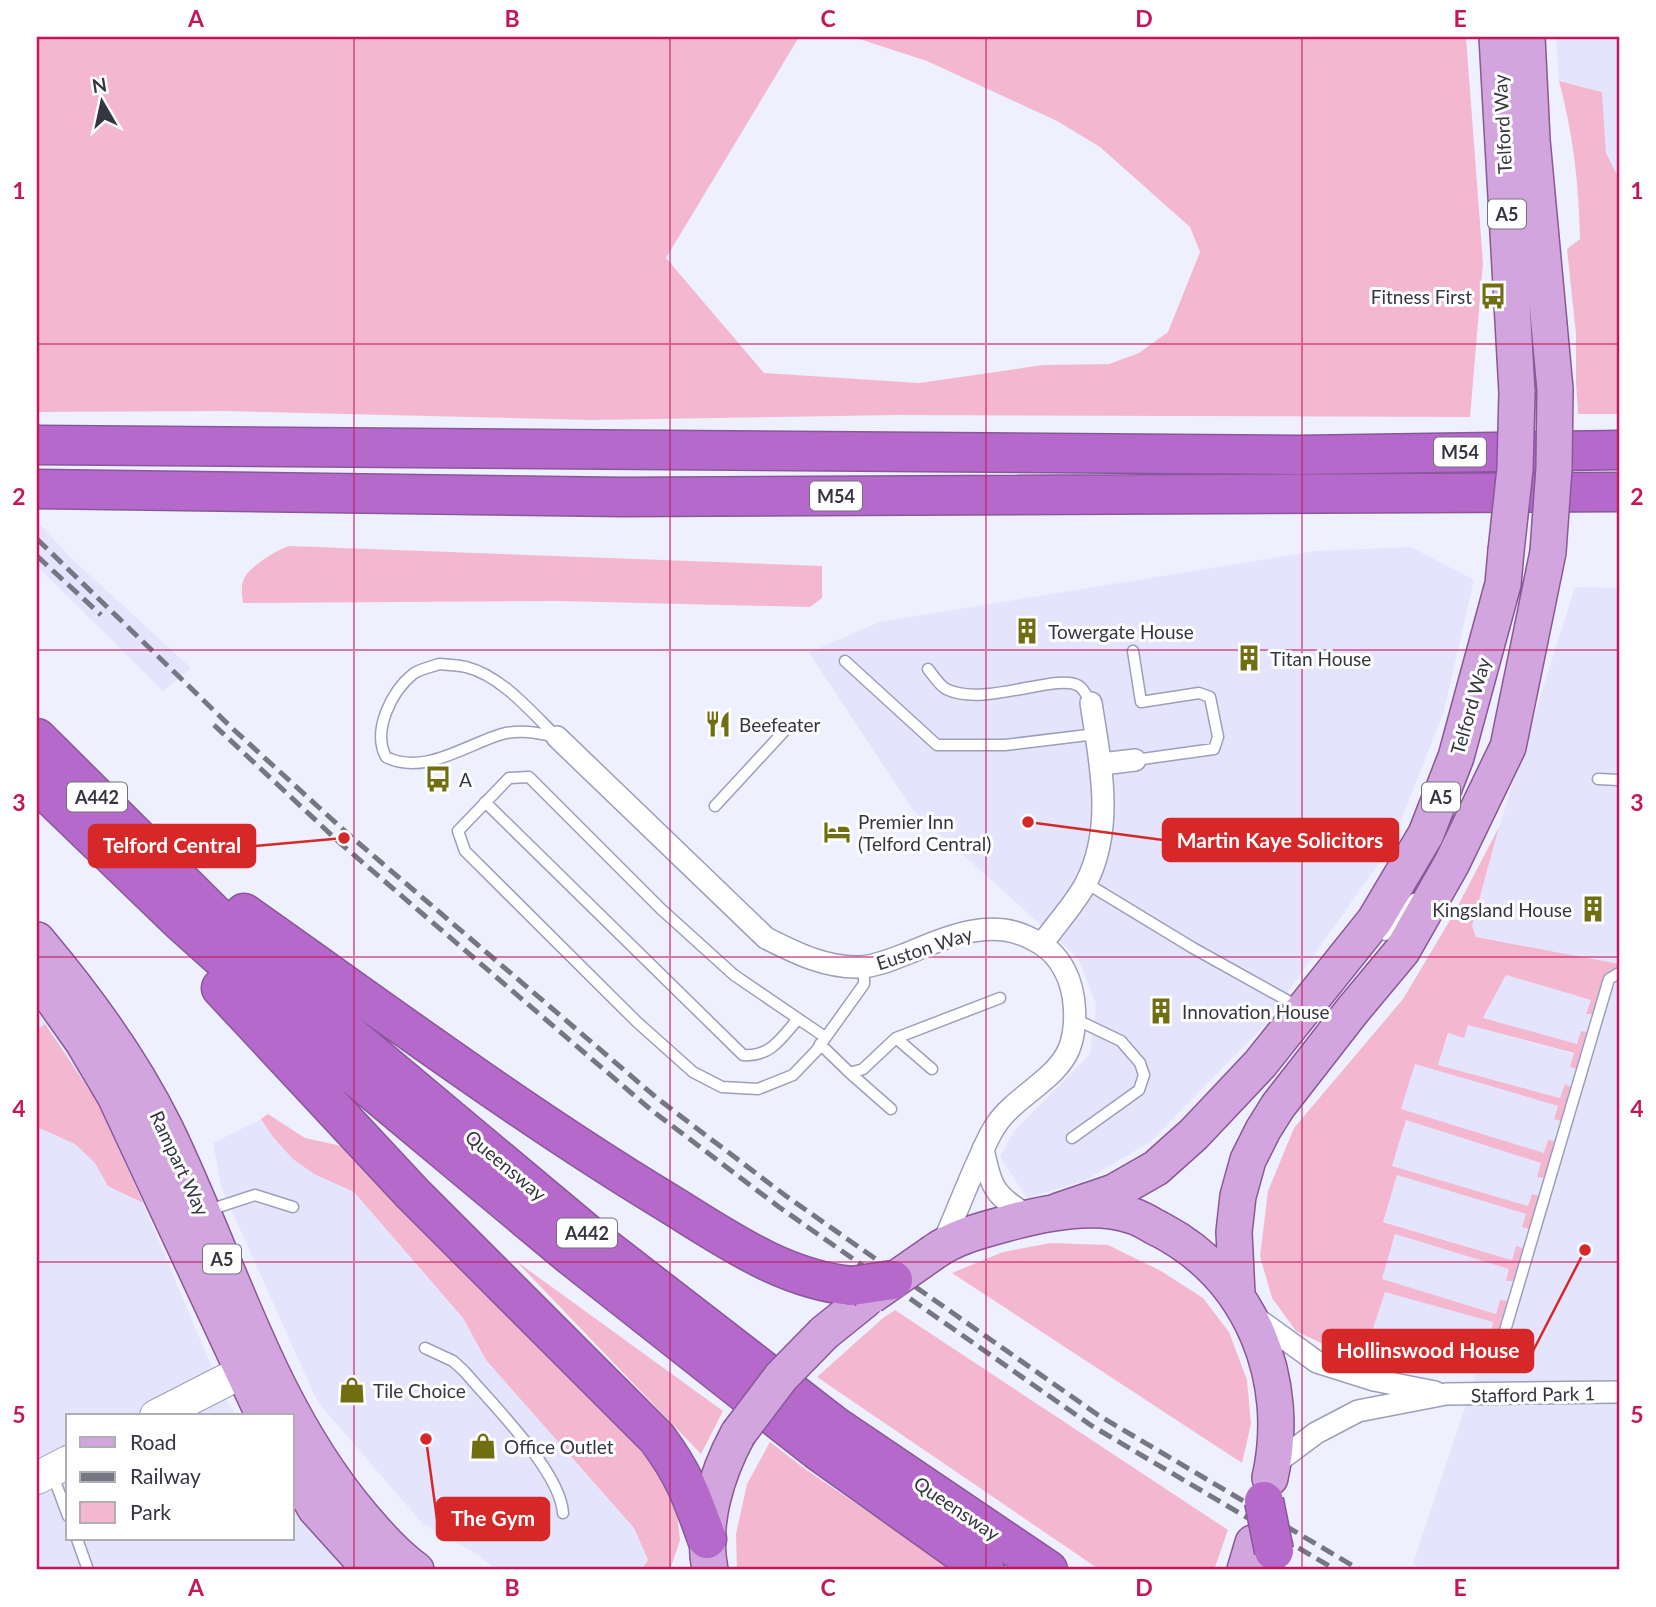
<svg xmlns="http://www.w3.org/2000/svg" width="1656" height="1607" viewBox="0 0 1656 1607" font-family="Lato,sans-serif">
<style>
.built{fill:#e4e5fd}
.green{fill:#f3b8d0}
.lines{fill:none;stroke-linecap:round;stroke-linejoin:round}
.lane-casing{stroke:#9d9ebc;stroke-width:13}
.street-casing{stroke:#9d9ebc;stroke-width:24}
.secondary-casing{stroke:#9d9ebc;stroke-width:34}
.primary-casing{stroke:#89579b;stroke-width:38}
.highway-casing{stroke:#89579b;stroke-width:41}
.lane{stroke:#fff;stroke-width:10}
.street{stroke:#fff;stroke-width:21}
.secondary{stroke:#fff;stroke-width:32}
.primary{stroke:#d3a5df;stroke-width:35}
.highway{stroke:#b569ca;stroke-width:38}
.rail{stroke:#767784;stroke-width:5;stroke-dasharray:14 7;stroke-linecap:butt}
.primary-bridge-casing{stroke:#89579b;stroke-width:38;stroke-linecap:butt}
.highway-bridge-casing{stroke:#89579b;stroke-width:41;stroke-linecap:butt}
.primary-bridge{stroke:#d3a5df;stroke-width:35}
.highway-bridge{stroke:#b569ca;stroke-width:38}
.grid{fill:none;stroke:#c2185b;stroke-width:2;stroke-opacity:0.55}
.labels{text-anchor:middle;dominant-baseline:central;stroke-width:6;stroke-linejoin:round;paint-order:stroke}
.shield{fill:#fefefe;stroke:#72727b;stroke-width:2}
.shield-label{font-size:18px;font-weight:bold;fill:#363643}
.street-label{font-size:19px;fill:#363643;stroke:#fefefe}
.poi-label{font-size:19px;fill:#363643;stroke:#fefefe;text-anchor:start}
.leader{fill:none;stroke:#d62828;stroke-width:2.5}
.callout-dot{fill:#d62828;stroke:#fefefe;stroke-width:2.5}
.callout{fill:#d62828;stroke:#d62828;stroke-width:2.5}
.callout-label{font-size:21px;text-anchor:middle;font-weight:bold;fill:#fff}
.neatline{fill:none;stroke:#c2185b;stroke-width:2.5}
.grid-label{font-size:23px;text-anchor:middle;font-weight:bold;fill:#c2185b}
</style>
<rect width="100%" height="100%" fill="#eff0fd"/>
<!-- built -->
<path class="built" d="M1556 37H1619V179L1606 153 1602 92 1559 81Z
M37 521 71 558 191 668 163 691 37 566Z
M1411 547 1474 580 1444 711 1391 846 1263 1027 1150 1142 1084 1181 1027 1198 1000 1157 1014 1131 1090 1054 1096 1004 1078 958 913 810 809 653 879 622 1316 551Z
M1575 587 1619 588V964L1476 937 1472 926 1499 827Z
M1506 975 1591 1000 1587 1014H1592L1604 989 1619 977V1570H1424L1413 1564 1478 1369 1371 1335 1385 1291 1494 1322 1496 1336 1507 1301 1496 1314 1381 1279 1395 1234 1510 1269 1506 1281 1523 1249 1516 1246 1512 1260 1382 1221 1397 1175 1526 1214 1523 1228H1528L1538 1196 1528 1207 1392 1166 1406 1119 1542 1163 1538 1178 1544 1154 1400 1109 1415 1064 1559 1106 1561 1121V1098L1438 1065 1449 1033 1468 1025 1574 1054 1570 1067 1576 1069 1587 1033 1577 1044 1483 1019Z
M37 1012 101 1103 225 1399 237 1416H68V1539H292V1498L350 1570H37Z
M261 1119 273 1137 314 1174 354 1192 463 1318 486 1360 634 1528 648 1560 641 1570 495 1569 480 1556 422 1523 317 1401 222 1189 213 1143Z"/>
<!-- green -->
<path class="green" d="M37 37H799L666 258 764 373 919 383 1043 365 1109 364 1139 353 1168 332 1200 252 1190 227 1100 147 1057 121 927 61 853 37H1466L1483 263 1470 417 898 415 591 420 226 411 37 412Z
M1559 81 1602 92 1606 153 1619 179V414H1578L1576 382V334L1567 249 1580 239C1579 185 1573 133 1559 81Z
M289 546 822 566V598L810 607 559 601 243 603C242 593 240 584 246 575 252 566 278 549 289 546Z
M1499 827 1472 926 1476 937 1619 964V977L1604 989 1593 1014H1586L1591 1000 1506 975 1483 1018 1577 1044 1581 1031 1587 1032 1576 1069 1570 1067 1574 1053 1468 1025 1464 1038 1448 1033 1438 1065 1560 1098 1565 1084 1571 1087 1561 1121 1554 1119 1558 1106 1415 1064 1401 1109 1544 1153 1548 1140 1555 1141 1544 1178 1537 1177 1541 1163 1406 1120 1392 1166 1528 1206 1532 1194 1539 1196 1529 1229 1522 1227 1526 1214 1397 1175 1383 1222 1512 1260 1516 1246 1523 1248 1513 1281H1506L1509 1269 1395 1234 1382 1279 1496 1314 1500 1300 1507 1301 1497 1336H1490L1493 1322 1385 1292 1371 1335 1478 1368 1416 1372 1375 1369 1296 1331 1272 1298 1260 1256 1268 1191 1294 1128 1403 999 1453 915Z
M45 1024 98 1103 143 1203 108 1186 95 1163 75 1144 37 1127V1030Z
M268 1114 305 1138 346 1147 673 1477 680 1540 670 1570H641L648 1560 634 1528 486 1360 463 1318 354 1192 314 1174 293 1159 273 1137 261 1119Z
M1051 1243 1108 1245 1161 1271 1203 1298 1229 1332 1247 1380 1251 1424 1242 1463 952 1273 1003 1252Z
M516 1261 723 1411 701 1454Z
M895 1310 1228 1530 1214 1570H1100L817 1377 883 1318Z
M770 1442 805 1469 954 1570H737L736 1534 747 1484Z"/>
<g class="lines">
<!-- lane casing -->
<g class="lane-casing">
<path id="lane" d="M1133 651 1141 702 1199 693 1210 697 1218 737 1214 749 1135 760
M845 661 937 745H1005L1096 734
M439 664C448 665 457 665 466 667 502 676 531 712 557 737 538 733 521 729 502 734 465 745 424 776 386 757 372 731 391 692 413 674 420 669 431 667 439 664Z
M928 669C933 675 939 685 946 689 984 708 1058 672 1079 686 1084 689 1088 698 1091 703
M1598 779 1619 780
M485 802 743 1055C770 1057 781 1039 797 1020
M715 806 787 728
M1086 883 1193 948 1299 1007
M1385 935 1414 899
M825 1037 734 975 661 909 529 777 509 778 458 831 465 851 637 1022 693 1072 722 1087 758 1089 793 1075 816 1051 864 984V967
M896 1038 932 1069
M820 1044 850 1073 863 1069 896 1038 1000 998
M850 1073 891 1109
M1072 1138 1139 1090 1144 1075 1140 1063 1121 1041 1075 1019
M206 1211 255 1195 293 1207
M1504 1334 1609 979 1619 973
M425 1348 453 1361 464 1371C493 1405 560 1471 563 1513
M52 1473 68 1516
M77 1539 88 1570"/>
</g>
<!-- street casing -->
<g class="street-casing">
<path id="street" d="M557 737 766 938C796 953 825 968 860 967 878 966 895 958 911 952 950 935 993 918 1032 939 1047 946 1058 957 1065 971 1076 992 1078 1026 1069 1049 1056 1080 1014 1097 996 1125 988 1136 983 1151 977 1163 965 1190 954 1218 942 1246
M1102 764 1135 760
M1042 944C1056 924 1075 904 1086 883 1115 827 1100 761 1091 703
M983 1149C992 1190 994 1195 1030 1217
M1252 1315 1317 1362 1374 1380 1435 1392
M1273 1465 1316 1433 1358 1411 1446 1394 1619 1392"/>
</g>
<!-- secondary casing -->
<g class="secondary-casing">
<path id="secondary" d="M156 1416 242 1372
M37 1478 68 1462"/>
</g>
<!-- primary casing -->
<g class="primary-casing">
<path id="primary" d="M1497 37 1517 392
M1527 37 1532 140 1555 389
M37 940C86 998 131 1059 165 1128 228 1257 266 1402 360 1514 378 1535 394 1554 416 1570
M37 977 83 1042 115 1096 264 1416
M1058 1211 1114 1192 1156 1168 1194 1134 1260 1064 1375 920 1426 834 1456 757 1503 584 1506 551
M934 1252C956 1236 986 1229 1012 1222 1049 1212 1096 1203 1133 1216 1143 1219 1152 1226 1161 1230 1252 1278 1292 1380 1270 1478
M1237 1294 1234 1232 1238 1196 1248 1160 1263 1130 1278 1106 1352 1011 1402 951 1452 863 1508 747 1548 552
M824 1333 865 1300
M292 1467 315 1508 371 1570
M710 1570C701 1524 716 1475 738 1434
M1245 1570 1253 1543"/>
</g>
<!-- highway casing -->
<g class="highway-casing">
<path id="highway" d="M37 445 1300 455 1619 450
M37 489 622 497 1619 492
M37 738 222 922 352 1037 596 1241 835 1426 1048 1570
M37 783 180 921 325 1051 571 1256 817 1450 985 1570
M244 913C383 1011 520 1113 665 1201 724 1237 781 1279 852 1286
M221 988 413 1194 657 1438C684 1474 692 1497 707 1539"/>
</g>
<!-- lane -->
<use href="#lane" class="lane"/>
<!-- street -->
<use href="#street" class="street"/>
<!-- secondary -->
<use href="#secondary" class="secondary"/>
<!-- primary -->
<use href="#primary" class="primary"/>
<!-- highway -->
<use href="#highway" class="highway"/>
<!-- rail -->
<path class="rail" d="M37 539 233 729 348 834 658 1099 786 1196 1098 1415 1360 1570
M37 556 101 615
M214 725 340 843 650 1109 779 1207 1092 1426 1336 1570"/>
<!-- primary-bridge casing -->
<g class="primary-bridge-casing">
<path id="primary-bridge" d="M1506 551 1515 469 1517 392
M1548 552 1554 468 1555 389
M871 1296 934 1252
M738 1434 781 1377 824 1333"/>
</g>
<!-- highway-bridge casing -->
<g class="highway-bridge-casing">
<path id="highway-bridge" d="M852 1286 893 1280
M1264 1501 1274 1551"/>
</g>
<!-- primary-bridge -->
<use href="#primary-bridge" class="primary-bridge"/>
<!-- highway-bridge -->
<use href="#highway-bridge" class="highway-bridge"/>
</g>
<!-- grid -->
<path class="grid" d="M354 37V1570M670 37V1570M986 37V1570M1302 37V1570M37 344H1619M37 650H1619M37 957H1619M37 1262H1619"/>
<!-- icons -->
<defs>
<g id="bus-bare" transform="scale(2.1)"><path d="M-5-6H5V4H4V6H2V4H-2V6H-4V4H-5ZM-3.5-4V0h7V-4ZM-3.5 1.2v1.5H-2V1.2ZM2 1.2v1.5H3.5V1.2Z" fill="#6f6f12" stroke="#fefefe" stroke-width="2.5" paint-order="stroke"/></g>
<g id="building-bare" transform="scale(2.1)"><path d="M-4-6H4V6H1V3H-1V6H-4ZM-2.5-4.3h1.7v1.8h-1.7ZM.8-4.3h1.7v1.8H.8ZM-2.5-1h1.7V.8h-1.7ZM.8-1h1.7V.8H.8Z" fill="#6f6f12" stroke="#fefefe" stroke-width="2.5" paint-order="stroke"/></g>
<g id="restaurant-bare" transform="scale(2.1)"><path d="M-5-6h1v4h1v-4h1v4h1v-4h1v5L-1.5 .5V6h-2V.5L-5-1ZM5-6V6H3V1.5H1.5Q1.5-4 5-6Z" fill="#6f6f12" stroke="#fefefe" stroke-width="2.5" paint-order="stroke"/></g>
<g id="hotel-bare" transform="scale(2.1)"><path d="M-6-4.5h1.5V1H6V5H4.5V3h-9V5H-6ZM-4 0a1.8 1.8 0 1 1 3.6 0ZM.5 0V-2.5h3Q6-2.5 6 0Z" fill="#6f6f12" stroke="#fefefe" stroke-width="2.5" paint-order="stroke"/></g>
<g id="shop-bare" transform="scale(2.1)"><path d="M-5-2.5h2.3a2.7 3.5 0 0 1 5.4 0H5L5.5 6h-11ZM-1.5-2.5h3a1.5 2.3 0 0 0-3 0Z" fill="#6f6f12" stroke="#fefefe" stroke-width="2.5" paint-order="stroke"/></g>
</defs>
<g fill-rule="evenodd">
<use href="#bus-bare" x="1493" y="296"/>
<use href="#building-bare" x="1027" y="631"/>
<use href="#building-bare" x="1249" y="658"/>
<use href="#restaurant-bare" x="718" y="724"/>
<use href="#bus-bare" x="438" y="779"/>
<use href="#hotel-bare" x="837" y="832"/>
<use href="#building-bare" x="1593" y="909"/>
<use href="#building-bare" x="1161" y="1011"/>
<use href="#shop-bare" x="352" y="1390"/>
<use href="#shop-bare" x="483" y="1446"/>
</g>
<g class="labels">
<!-- shield labels -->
<g class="shield">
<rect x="1488" y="199.5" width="38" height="29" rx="5"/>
<rect x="1434" y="437.5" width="52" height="29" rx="5"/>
<rect x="810" y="481.5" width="52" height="29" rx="5"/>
<rect x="67" y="782.5" width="60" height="29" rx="5"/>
<rect x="1422" y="782.5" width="38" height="29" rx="5"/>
<rect x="557" y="1218.5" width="60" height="29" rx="5"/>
<rect x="203" y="1244.5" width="38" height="29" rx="5"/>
</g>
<g class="shield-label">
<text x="1507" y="214">A5</text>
<text x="1460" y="452">M54</text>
<text x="836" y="496">M54</text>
<text x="97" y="797">A442</text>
<text x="1441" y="797">A5</text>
<text x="587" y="1233">A442</text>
<text x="222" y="1259">A5</text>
</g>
<!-- street labels -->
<g class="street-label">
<text transform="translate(1502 124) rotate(-93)">Telford Way</text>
<text transform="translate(1470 706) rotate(-74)">Telford Way</text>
<text transform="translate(924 948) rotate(-18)">Euston Way</text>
<text transform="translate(180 1163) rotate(65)">Rampart Way</text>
<text transform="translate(506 1165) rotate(40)">Queensway</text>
<text transform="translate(1533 1394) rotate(-1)">Stafford Park 1</text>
<text transform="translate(957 1508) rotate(34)">Queensway</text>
</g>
<!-- poi labels -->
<g class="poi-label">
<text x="1472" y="296" text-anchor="end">Fitness First</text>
<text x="1048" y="631">Towergate House</text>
<text x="1270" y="658">Titan House</text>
<text x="739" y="724">Beefeater</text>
<text x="459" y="779">A</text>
<text x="858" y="821">Premier Inn<tspan x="858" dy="22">(Telford Central)</tspan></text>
<text x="1572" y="909" text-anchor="end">Kingsland House</text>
<text x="1182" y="1011">Innovation House</text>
<text x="373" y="1390">Tile Choice</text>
<text x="504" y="1446">Office Outlet</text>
</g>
</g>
<!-- callouts -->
<path class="leader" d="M1028 822L1163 840M344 838L255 846M1585 1250L1533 1351M426 1439L437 1519"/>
<g class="callout-dot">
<circle cx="1028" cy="822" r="7"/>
<circle cx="344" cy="838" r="7"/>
<circle cx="1585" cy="1250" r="7"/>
<circle cx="426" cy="1439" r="7"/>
</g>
<g class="callout">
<rect x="1163" y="819" width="235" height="42" rx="7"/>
<rect x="89" y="825" width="166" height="42" rx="7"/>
<rect x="1323" y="1330" width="210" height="42" rx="7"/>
<rect x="437" y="1498" width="112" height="42" rx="7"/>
</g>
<g class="callout-label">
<text x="1280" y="848">Martin Kaye Solicitors</text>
<text x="172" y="853">Telford Central</text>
<text x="1428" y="1358">Hollinswood House</text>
<text x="493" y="1526">The Gym</text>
</g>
<!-- border -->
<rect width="1656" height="1607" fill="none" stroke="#fefefe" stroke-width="77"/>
<!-- legend -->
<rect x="66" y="1414" width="228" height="126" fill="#fefefe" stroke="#aeaeb3" stroke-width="2"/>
<rect x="80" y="1437" width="35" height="10" fill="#d3a5df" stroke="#aeaeb3" stroke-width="2"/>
<text x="130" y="1450" font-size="21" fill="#363643">Road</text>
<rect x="80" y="1472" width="35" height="10" fill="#767784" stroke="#aeaeb3" stroke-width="2"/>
<text x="130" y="1484" font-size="21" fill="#363643">Railway</text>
<rect x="80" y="1502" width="35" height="21" fill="#f3b8d0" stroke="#aeaeb3" stroke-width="2"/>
<text x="130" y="1520" font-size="21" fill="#363643">Park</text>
<!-- north arrow -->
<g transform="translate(102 102) rotate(351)" stroke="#fefefe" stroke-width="5" paint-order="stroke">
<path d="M0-5L12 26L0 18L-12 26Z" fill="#363643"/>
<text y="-10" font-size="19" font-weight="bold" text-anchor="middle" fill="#363643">N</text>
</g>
<rect x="38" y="38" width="1580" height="1530" class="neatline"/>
<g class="grid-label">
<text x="196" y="27">A</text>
<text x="512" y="27">B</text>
<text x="828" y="27">C</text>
<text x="1144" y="27">D</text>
<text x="1460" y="27">E</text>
<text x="19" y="199">1</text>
<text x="1637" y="199">1</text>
<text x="19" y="505">2</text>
<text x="1637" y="505">2</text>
<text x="19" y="811">3</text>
<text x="1637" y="811">3</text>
<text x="19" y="1117">4</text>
<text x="1637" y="1117">4</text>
<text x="19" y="1423">5</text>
<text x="1637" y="1423">5</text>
<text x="196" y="1596">A</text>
<text x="512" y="1596">B</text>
<text x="828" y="1596">C</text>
<text x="1144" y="1596">D</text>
<text x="1460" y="1596">E</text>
</g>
</svg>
